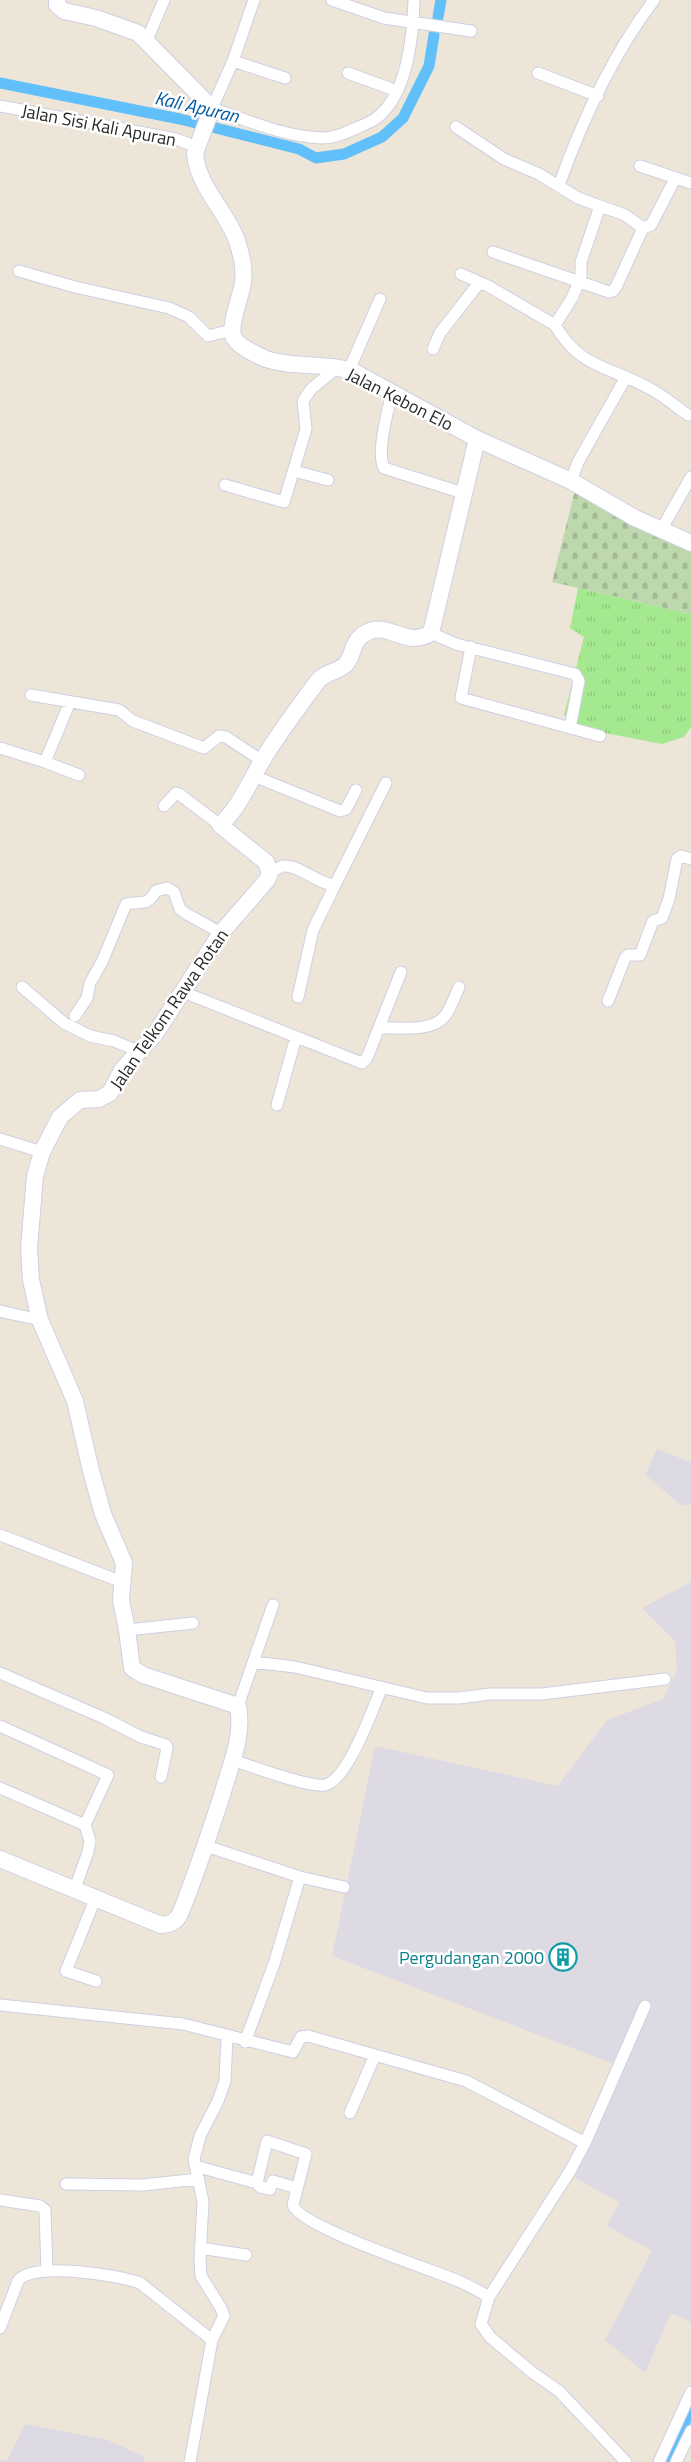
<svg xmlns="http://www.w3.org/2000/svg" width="691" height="2462" viewBox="0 0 691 2462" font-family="'Titillium Web',sans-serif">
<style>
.industrial{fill:#dedae4}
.grass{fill:url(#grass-tufts)}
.cemetery{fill:url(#cemetery-stones)}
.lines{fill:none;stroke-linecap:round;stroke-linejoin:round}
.canal{stroke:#61c0f9;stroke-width:11}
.street-casing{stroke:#cecfe3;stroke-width:13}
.secondary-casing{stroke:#cecfe3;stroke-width:18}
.street{stroke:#fff;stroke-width:11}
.secondary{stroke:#fff;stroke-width:16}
.labels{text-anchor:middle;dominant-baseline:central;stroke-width:5;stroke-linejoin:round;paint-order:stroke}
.street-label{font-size:18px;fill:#282828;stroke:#fff}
.culture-label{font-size:18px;fill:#0d838f;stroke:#fff;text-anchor:end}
.water-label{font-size:19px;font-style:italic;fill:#015aa4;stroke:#fff}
</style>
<defs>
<pattern id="grass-tufts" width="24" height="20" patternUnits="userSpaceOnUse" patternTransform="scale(1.25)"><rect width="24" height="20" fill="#a4e98f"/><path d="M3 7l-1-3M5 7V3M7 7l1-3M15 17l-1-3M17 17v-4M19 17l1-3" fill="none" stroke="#8dc87b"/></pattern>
<pattern id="cemetery-stones" width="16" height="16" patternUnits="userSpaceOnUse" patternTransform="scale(1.25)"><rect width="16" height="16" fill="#bed8ae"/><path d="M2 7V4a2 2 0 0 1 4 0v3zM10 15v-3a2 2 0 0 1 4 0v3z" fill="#a3b996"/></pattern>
</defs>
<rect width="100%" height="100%" fill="#ede6d8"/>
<!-- industrial -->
<path class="industrial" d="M657 1449 691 1462V1504L682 1506 645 1475Z
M691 1582V2322L671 2313 645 2373 605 2340 652 2251 607 2226 619 2202 575 2178 617 2065 332 1956 375 1746 558 1786 607 1720 663 1699 677 1671 675 1641 642 1608Z
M25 2424 108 2440 145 2457 143 2462H0V2459L7 2461Z"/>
<!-- grass -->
<path class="grass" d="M578 588 691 614V727L684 737 662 744 584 729 564 715 584 637 570 628Z"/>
<!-- cemetery -->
<path class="cemetery" d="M576 486 691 541V614L552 582Z"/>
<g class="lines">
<!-- canal -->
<path class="canal" d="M438 17 441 0
M0 83 180 119 299 149 316 158 344 154 382 137 403 118 429 66 434 35
M666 2462 691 2409"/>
<!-- street casing -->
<g class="street-casing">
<path id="street" d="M254 0 233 61 212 108C246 120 285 137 322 138 333 138 344 134 354 129 361 126 369 123 375 119 407 97 413 36 414 0
M332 0 384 18 471 31
M147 40 164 0
M233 61 285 78
M348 73 397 91
M538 73 598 96
M0 106 176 139 197 147
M456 127 504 159 539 174 578 198 625 215 643 228 651 225 675 179
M640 166 691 183
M559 185C582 121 613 54 654 0
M600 206 581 262V277L572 298 555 325C579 366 603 365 643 385 659 392 674 405 688 415
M493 252 609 292 613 291 617 285 643 228
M19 271 75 287 169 308 189 317 208 336 232 330
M461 274 488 286 555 325
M433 349 440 333 479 283
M349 370 380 299
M392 392C388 411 376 451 384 468L463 493
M294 471 328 480
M571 481 578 462 626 377
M225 485 284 502 306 429 303 401 311 389 338 367
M661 530 691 477
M431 633 456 644 575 674 579 681 570 728
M471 647 461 698 600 736
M31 695 119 710 133 721 204 748 219 736 226 737 262 761
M0 748 45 762 70 702
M45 762 79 775
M254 776 340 811 346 809 356 790
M164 806 176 793 179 794 220 825
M270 873C274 871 280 866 284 866 300 865 317 884 335 885L386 783
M22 987 64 1023 90 1036 114 1041 138 1051
M183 992 362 1063 367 1058 401 972
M298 997 313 930 335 885
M608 1001 625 958 628 955H640L653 921 662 918 669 899 677 859 681 856 691 859
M75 1016 87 998 90 983 102 962 126 904C141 900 146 908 156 891L167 888 174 892 180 909 185 913 221 933
M379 1028C399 1027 431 1033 445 1016 451 1008 455 996 459 987
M277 1105 296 1037
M0 1139 42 1152
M0 1311 40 1320
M0 1535 122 1582
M127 1630 193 1623
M253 1662 295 1667 427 1698H459L490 1694H542L665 1679
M0 1673 104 1718 141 1737 166 1745 167 1748 161 1777
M238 1706 273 1605
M0 1726 108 1775 85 1825 90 1841 88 1852 75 1888
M232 1760C252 1766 308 1788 325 1785 348 1780 373 1708 382 1687
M0 1788 85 1825
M206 1846 300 1877 344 1887
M96 1981 66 1971 96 1897
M0 2005 183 2024 293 2052 301 2037 308 2036 466 2081 585 2143
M245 2042 274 1964 300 1877
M350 2113 375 2055
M195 2166 257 2183 260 2187 270 2189 273 2181 297 2188
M257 2183 267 2141 306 2154 293 2205C299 2226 426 2268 451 2278 465 2283 477 2290 489 2297
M66 2184 143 2185 199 2179
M0 2200 40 2206 45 2210 47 2271
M200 2248 246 2255
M0 2328 18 2281C31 2261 119 2275 140 2283L212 2340
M190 2462 212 2340 224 2316 221 2308 201 2276 200 2259 203 2202 194 2159 200 2136 218 2101 225 2081 227 2037
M626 2462 559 2391 533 2373 490 2337 481 2324 489 2297 570 2171 585 2143 645 2006
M659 2462 691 2392
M676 2462 691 2431"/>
</g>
<!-- secondary casing -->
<g class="secondary-casing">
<path id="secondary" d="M57 0V5L64 11 96 18 138 33 212 108 195 153C197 185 225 210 236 238 241 253 245 267 243 283 241 296 228 327 234 338 239 347 257 355 266 359 295 369 327 361 356 373L477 439 571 481 635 518 691 543
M0 1859 161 1925C171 1924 176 1922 180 1914 196 1875 209 1835 222 1795 230 1766 244 1736 238 1706L143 1675 132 1668 127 1630 121 1600 124 1563 103 1514 91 1471 75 1401 40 1320 31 1280 29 1248 35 1176 42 1152 60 1117 80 1100 99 1099 110 1093 122 1070 155 1034 221 933 267 880 270 873 266 862 220 825C239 808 249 783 262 761 278 734 298 708 317 682 324 672 339 672 346 664 354 654 352 640 366 633 389 620 405 649 431 633L477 439"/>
</g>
<!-- street -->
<use href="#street" class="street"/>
<!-- secondary -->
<use href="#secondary" class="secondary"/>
</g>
<!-- icons -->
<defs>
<g id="building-ring" transform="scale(1.4375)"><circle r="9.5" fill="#fff" stroke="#0f9aa8" stroke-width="1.5"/><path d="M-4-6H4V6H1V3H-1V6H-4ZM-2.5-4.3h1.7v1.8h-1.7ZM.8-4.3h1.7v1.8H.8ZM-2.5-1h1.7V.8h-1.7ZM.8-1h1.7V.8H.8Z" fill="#0f9aa8"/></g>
</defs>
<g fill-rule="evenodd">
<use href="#building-ring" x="563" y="1957"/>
</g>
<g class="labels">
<!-- street labels -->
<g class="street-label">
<text transform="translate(99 125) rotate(11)">Jalan Sisi Kali Apuran</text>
<text transform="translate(400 399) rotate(27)">Jalan Kebon Elo</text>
<text transform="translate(169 1009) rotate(-55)">Jalan Telkom Rawa Rotan</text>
</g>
<!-- culture labels -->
<g class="culture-label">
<text x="544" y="1957">Pergudangan 2000</text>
</g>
<!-- water labels -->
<g class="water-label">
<text transform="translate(197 106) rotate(13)">Kali Apuran</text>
</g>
</g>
</svg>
